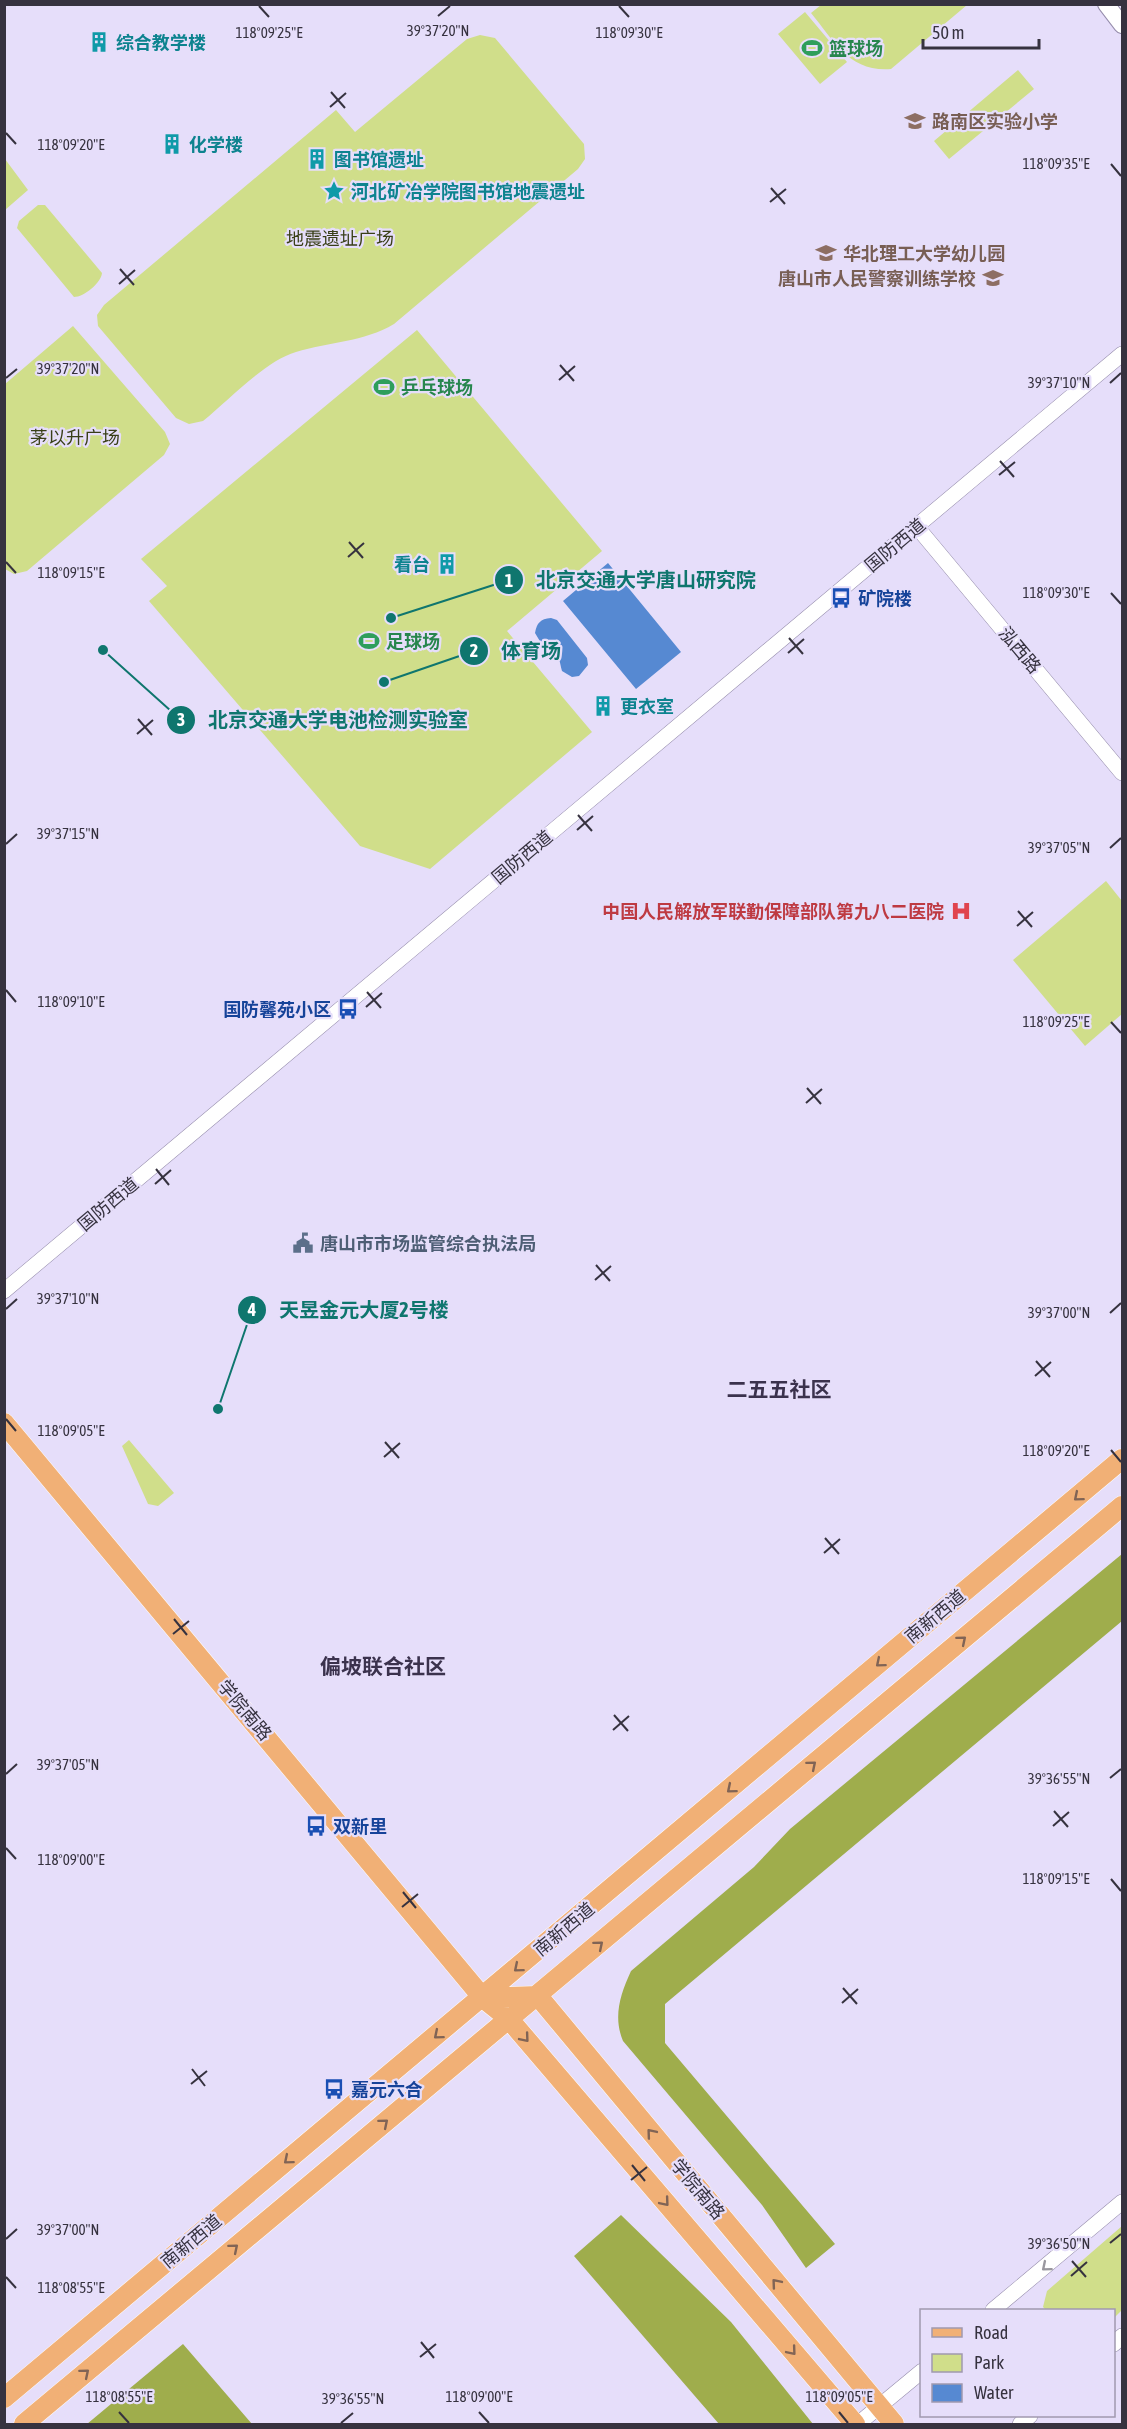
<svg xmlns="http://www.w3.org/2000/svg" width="1127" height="2429" viewBox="0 0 1127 2429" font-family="'Asap Condensed','Noto Sans SC',sans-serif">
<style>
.green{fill:#d0de8a}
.forest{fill:#9fad4c}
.water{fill:#5689d2}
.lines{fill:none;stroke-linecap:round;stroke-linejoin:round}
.tertiary-casing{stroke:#968dac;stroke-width:16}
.secondary-casing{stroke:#968dac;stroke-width:18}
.primary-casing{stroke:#fff;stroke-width:21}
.tertiary{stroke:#fff;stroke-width:15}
.secondary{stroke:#fff;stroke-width:16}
.primary{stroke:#f1b076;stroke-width:20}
.oneway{stroke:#816455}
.oneway2{stroke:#9a989f}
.ticks{fill:none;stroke:#36323f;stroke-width:2}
.labels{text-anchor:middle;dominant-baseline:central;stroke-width:4.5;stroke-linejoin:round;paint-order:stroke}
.culture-label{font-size:18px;font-weight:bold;fill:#0d838f;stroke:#e6defa;text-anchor:start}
.leisure-label{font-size:18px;font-weight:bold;fill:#27864d;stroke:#e6defa;text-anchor:start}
.education-label{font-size:18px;font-weight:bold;fill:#785e54;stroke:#e6defa;text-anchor:start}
.park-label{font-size:18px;fill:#393f17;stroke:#e6defa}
.street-label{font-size:18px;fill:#36323f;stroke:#e6defa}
.transit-label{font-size:18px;font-weight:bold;fill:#164399;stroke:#e6defa;text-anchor:start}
.health-label{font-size:18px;font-weight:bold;fill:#be3a42;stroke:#e6defa;text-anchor:end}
.service-label{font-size:18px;font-weight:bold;fill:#4e5e75;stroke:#e6defa;text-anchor:start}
.quarter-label{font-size:21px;font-weight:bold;fill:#3b324d;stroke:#e6defa}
.ticks-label{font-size:15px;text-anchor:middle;fill:#36323f;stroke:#e6defa;stroke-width:4.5;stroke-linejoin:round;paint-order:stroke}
.leader{fill:none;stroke:#0f766e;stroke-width:2}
.callout-dot{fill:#0f766e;stroke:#e6defa;stroke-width:2}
.mark-label{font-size:18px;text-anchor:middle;font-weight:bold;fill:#fff}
.callout-label{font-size:20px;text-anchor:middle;font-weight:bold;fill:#0f766e;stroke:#e6defa;stroke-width:4.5;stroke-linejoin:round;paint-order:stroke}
</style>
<rect width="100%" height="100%" fill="#e6defa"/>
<!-- green -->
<path class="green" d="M821 5V4L967 5 891 69C849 72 835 42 811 13Z
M805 12 847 62 820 84 778 34Z
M480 35 495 38 584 144 585 159 578 169 394 324C364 342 328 342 296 352 265 361 229 400 203 421L189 424 176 418 98 326 97 315 104 305 336 110 355 132 467 39Z
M1018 70 1034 89 949 159 934 141Z
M5 159 28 190 5 210H4Z
M38 205H45L102 273C101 283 84 297 74 297L17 228 19 221Z
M73 326 165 432 170 444 164 455 27 571 14 574 5 569V384Z
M417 330 602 551 507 631 592 732 430 869 360 846 149 601 167 586 141 559Z
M1106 881 1122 901V1014L1085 1046 1013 960Z
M129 1440 174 1493 158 1506 148 1504 122 1446Z
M1122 2226V2310L1114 2318V2310H1046L1043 2307 1047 2291Z"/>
<!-- forest -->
<path class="forest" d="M1122 1554V1621L665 2004V2043L835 2244 806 2268 762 2205 623 2041C613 2017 620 1995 631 1971L754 1867 790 1829Z
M621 2215 731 2322 813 2424H719L574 2256Z
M183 2344 252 2424H87Z"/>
<!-- water -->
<path class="water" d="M608 563 681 652 636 689 563 601Z
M551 618 557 620 587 658 588 665 579 676 572 677 562 671C558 655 559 647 541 643L535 633C537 623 540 619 551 618Z"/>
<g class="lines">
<!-- tertiary casing -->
<g class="tertiary-casing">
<path id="tertiary" d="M917 527 1122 773
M4 1291 1122 354
M993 2310 1122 2202
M1114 2344 1122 2336
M858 2424 922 2371
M1020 2424 1030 2416"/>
</g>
<!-- secondary casing -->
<g class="secondary-casing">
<path id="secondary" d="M1106 4 1122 25"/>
</g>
<!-- primary casing -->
<g class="primary-casing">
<path id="primary" d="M4 1423 483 1998 508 2018 855 2424
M538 1996 894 2424
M483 1998 538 1996
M4 2398 1122 1459
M24 2424 1122 1506"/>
</g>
<!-- tertiary -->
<use href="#tertiary" class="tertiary"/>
<!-- secondary -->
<use href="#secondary" class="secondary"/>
<!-- primary -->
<use href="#primary" class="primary"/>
</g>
<!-- one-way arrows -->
<defs><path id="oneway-chevron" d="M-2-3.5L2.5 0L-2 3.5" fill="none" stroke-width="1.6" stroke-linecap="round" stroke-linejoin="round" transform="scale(1.5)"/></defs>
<g class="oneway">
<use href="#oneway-chevron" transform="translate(1078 1497) rotate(140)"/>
<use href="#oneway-chevron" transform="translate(962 1640) rotate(-40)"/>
<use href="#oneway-chevron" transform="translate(880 1663) rotate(140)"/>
<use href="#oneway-chevron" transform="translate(812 1765) rotate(-40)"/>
<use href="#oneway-chevron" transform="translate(731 1789) rotate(140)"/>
<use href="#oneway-chevron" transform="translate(599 1945) rotate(-40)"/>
<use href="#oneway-chevron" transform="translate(518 1968) rotate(140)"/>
<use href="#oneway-chevron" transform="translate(438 2035) rotate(140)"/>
<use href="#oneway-chevron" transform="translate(525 2038) rotate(50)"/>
<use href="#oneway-chevron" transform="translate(384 2123) rotate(-40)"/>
<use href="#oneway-chevron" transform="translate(651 2133) rotate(-130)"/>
<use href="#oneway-chevron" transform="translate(288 2160) rotate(140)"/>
<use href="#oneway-chevron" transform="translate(665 2202) rotate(50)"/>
<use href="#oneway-chevron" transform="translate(234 2248) rotate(-40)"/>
<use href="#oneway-chevron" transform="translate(776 2283) rotate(-130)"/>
<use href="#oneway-chevron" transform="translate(792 2351) rotate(50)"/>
<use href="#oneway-chevron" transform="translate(85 2373) rotate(-40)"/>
</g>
<use class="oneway2" href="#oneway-chevron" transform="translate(1046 2267) rotate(140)"/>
<!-- ticks -->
<path class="ticks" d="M259 6 269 17M619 6 629 17M438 16 450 6M331 92 345 108M330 107 346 93M6 133 16 144M1111 164 1121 176M771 188 785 204M770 202 786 189M120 269 134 285M119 284 135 270M560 365 574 381M6 378 17 369M559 380 575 366M1110 383 1121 373M1000 461 1014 477M999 475 1015 462M349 542 363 558M348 557 364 543M6 562 16 573M1111 593 1121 604M789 638 803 654M788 653 804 639M138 719 152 735M137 734 153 720M578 815 592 831M577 830 593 816M6 844 17 834M1110 848 1121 838M1018 911 1032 927M1017 926 1033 912M6 990 16 1002M367 992 381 1008M366 1007 382 993M1111 1022 1121 1033M807 1088 821 1104M806 1103 822 1089M156 1169 169 1185M155 1184 171 1170M596 1265 610 1281M595 1280 611 1266M6 1309 17 1299M1110 1313 1121 1303M1036 1361 1050 1377M1035 1376 1051 1362M6 1419 16 1431M385 1442 399 1458M1111 1450 1121 1462M384 1457 400 1443M825 1538 839 1554M824 1553 840 1539M174 1619 187 1635M173 1634 189 1621M614 1715 628 1731M613 1730 629 1716M6 1774 17 1764M1110 1778 1121 1769M1054 1811 1068 1827M1053 1826 1069 1812M6 1848 16 1859M1111 1879 1121 1891M403 1892 416 1908M402 1907 418 1894M843 1988 857 2004M842 2003 858 1989M192 2069 205 2086M191 2084 207 2071M632 2165 645 2181M631 2180 647 2167M6 2239 17 2229M1110 2243 1121 2234M1072 2261 1086 2277M1071 2276 1087 2262M6 2277 16 2288M421 2342 434 2358M420 2357 436 2344M119 2412 129 2423M479 2412 489 2423M839 2412 848 2423M341 2423 353 2413"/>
<!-- icons -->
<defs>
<g id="building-bare" transform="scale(1.62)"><path d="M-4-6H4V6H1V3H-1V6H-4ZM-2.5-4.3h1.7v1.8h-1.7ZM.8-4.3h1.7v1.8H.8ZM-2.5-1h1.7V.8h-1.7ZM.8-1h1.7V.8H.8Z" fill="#0f9aa8" stroke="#e6defa" stroke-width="2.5" paint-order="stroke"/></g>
<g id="stadium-bare" transform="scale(1.62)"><path d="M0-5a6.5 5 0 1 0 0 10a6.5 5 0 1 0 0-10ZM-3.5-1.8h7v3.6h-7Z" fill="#2e9e5b" stroke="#e6defa" stroke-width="2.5" paint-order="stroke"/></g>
<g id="school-bare" transform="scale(1.62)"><path d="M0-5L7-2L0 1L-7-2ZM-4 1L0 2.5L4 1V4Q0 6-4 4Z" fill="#8d6e63" stroke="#e6defa" stroke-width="2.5" paint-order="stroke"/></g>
<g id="sight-bare" transform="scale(1.62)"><path d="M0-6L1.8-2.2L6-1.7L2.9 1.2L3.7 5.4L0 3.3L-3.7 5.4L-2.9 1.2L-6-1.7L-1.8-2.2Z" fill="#0f9aa8" stroke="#e6defa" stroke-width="2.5" paint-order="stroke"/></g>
<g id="bus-bare" transform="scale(1.62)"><path d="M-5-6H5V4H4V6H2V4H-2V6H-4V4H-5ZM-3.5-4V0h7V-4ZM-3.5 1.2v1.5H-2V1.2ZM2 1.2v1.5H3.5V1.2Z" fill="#1a4fb4" stroke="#e6defa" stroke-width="2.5" paint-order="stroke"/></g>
<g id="hospital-bare" transform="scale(1.62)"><path d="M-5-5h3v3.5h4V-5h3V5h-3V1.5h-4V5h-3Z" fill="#e0444e" stroke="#e6defa" stroke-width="2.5" paint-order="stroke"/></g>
<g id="civic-bare" transform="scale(1.62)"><path d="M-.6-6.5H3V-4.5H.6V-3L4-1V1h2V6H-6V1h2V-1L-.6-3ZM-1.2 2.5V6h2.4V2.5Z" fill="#5c6f8a" stroke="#e6defa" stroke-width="2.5" paint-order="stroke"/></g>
</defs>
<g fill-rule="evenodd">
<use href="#building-bare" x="99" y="42"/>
<use href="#stadium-bare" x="812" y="48"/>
<use href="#school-bare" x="915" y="121"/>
<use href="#building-bare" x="172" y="144"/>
<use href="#building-bare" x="317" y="159"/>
<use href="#sight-bare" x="334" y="191"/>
<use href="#school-bare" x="826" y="253"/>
<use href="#school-bare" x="993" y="278"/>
<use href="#stadium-bare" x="384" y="387"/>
<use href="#building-bare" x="447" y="564"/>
<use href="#bus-bare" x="841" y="598"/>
<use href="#stadium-bare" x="369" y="641"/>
<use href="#building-bare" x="603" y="706"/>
<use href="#hospital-bare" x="961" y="911"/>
<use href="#bus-bare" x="348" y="1009"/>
<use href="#civic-bare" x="303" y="1243"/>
<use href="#bus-bare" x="316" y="1826"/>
<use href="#bus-bare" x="334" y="2089"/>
</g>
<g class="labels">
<!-- culture labels -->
<g class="culture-label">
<text x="116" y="42">综合教学楼</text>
<text x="189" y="144">化学楼</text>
<text x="334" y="159">图书馆遗址</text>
<text x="351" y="191">河北矿冶学院图书馆地震遗址</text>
<text x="430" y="564" text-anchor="end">看台</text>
<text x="620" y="706">更衣室</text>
</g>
<!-- leisure labels -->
<g class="leisure-label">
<text x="829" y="48">篮球场</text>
<text x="401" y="387">乒乓球场</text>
<text x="386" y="641">足球场</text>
</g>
<!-- education labels -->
<g class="education-label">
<text x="932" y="121">路南区实验小学</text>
<text x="843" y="253">华北理工大学幼儿园</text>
<text x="976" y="278" text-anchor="end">唐山市人民警察训练学校</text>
</g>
<!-- park labels -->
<g class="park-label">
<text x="340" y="238">地震遗址广场</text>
<text x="75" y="437">茅以升广场</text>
</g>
<!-- street labels -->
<g class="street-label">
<text transform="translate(895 545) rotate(-40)">国防西道</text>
<text transform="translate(1020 650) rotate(50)">泓西路</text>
<text transform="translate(522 857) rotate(-40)">国防西道</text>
<text transform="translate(108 1204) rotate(-40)">国防西道</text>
<text transform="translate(935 1616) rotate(-40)">南新西道</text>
<text transform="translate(245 1710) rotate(50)">学院南路</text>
<text transform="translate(564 1929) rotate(-40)">南新西道</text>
<text transform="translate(698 2189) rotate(50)">学院南路</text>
<text transform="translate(191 2241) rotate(-40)">南新西道</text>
</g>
<!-- transit labels -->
<g class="transit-label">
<text x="858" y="598">矿院楼</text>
<text x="331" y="1009" text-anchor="end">国防馨苑小区</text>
<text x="333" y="1826">双新里</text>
<text x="351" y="2089">嘉元六合</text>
</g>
<!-- health labels -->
<g class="health-label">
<text x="944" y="911">中国人民解放军联勤保障部队第九八二医院</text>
</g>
<!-- service labels -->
<g class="service-label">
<text x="320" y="1243">唐山市市场监管综合执法局</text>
</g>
<!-- quarter labels -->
<g class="quarter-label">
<text x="779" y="1389">二五五社区</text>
<text x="383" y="1666">偏坡联合社区</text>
</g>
</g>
<g class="ticks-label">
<text x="438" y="36">39°37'20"N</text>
<text x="629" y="38">118°09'30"E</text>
<text x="269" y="38">118°09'25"E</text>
<text x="71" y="150">118°09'20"E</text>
<text x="1056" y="169">118°09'35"E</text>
<text x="68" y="374">39°37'20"N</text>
<text x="1059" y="388">39°37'10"N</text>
<text x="71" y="578">118°09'15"E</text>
<text x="1056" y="598">118°09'30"E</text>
<text x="68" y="839">39°37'15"N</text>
<text x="1059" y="853">39°37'05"N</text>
<text x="71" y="1007">118°09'10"E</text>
<text x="1056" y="1027">118°09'25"E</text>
<text x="68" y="1304">39°37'10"N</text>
<text x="1059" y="1318">39°37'00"N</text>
<text x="71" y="1436">118°09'05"E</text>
<text x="1056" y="1456">118°09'20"E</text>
<text x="68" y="1770">39°37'05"N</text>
<text x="1059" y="1784">39°36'55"N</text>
<text x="71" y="1865">118°09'00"E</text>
<text x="1056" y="1884">118°09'15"E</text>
<text x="68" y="2235">39°37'00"N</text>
<text x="1059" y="2249">39°36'50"N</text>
<text x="71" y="2293">118°08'55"E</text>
<text x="119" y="2402">118°08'55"E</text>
<text x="479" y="2402">118°09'00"E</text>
<text x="839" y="2402">118°09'05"E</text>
<text x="353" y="2404">39°36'55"N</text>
</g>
<!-- callouts -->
<path class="leader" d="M391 618L509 580M384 682L474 651M103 650L181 720M218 1409L252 1310"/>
<g class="callout-dot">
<circle cx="391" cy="618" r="6"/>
<circle cx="384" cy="682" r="6"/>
<circle cx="103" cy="650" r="6"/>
<circle cx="218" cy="1409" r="6"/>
<circle cx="509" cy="580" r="15"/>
<circle cx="474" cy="651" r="15"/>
<circle cx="181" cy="720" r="15"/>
<circle cx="252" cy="1310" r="15"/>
</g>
<g class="mark-label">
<text x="509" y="587">1</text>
<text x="474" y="657">2</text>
<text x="181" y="726">3</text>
<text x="252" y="1316">4</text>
</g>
<g class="callout-label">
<text x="646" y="587">北京交通大学唐山研究院</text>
<text x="531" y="658">体育场</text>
<text x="338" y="727">北京交通大学电池检测实验室</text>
<text x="364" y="1317">天昱金元大厦2号楼</text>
</g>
<!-- border -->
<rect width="1127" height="2429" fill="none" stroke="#36323f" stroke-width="12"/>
<!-- legend -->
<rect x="920" y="2309" width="195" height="108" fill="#e6defa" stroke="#a099af" stroke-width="1.5"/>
<rect x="932" y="2328" width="30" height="9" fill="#f1b076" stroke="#a099af" stroke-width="1.5"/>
<text x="974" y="2339" font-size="18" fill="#36323f">Road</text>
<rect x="932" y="2354" width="30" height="18" fill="#d0de8a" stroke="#a099af" stroke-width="1.5"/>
<text x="974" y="2369" font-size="18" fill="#36323f">Park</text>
<rect x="932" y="2384" width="30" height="18" fill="#5689d2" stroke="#a099af" stroke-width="1.5"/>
<text x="974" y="2399" font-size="18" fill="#36323f">Water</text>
<!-- scale -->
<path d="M923 39v9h116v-9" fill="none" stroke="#36323f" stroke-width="3"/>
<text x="932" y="39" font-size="18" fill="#36323f" stroke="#e6defa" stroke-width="4.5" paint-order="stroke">50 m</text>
</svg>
